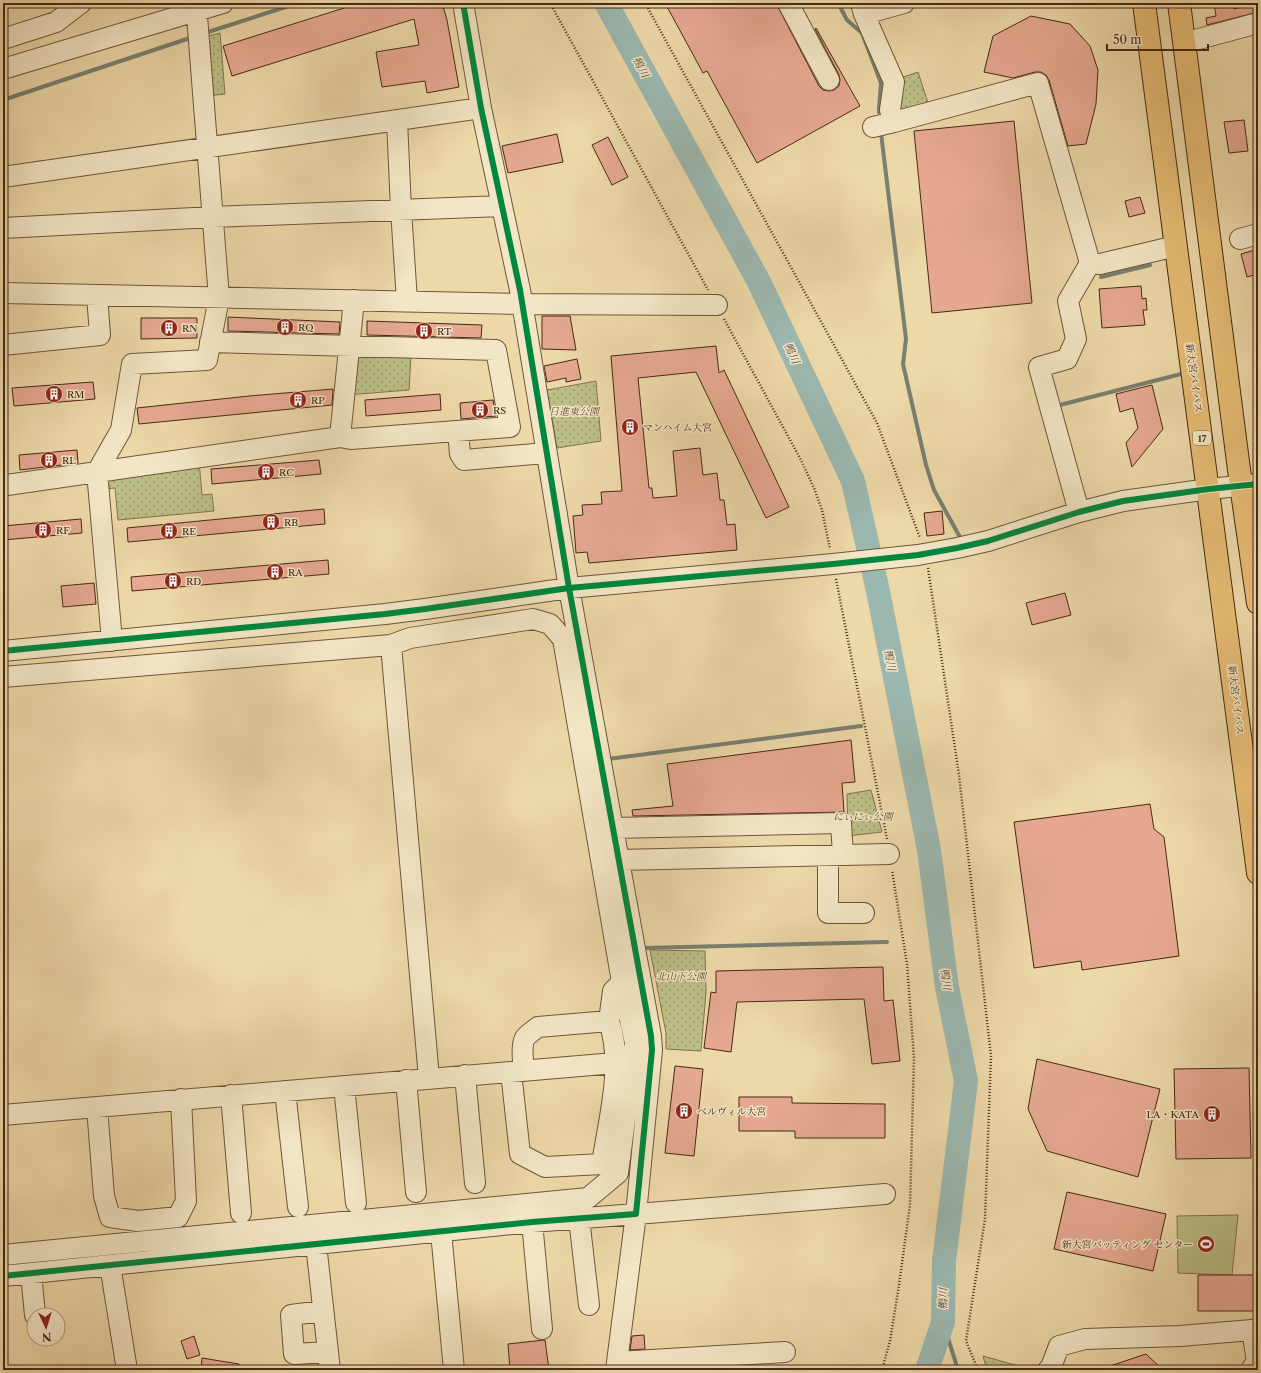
<svg xmlns="http://www.w3.org/2000/svg" width="1261" height="1373" viewBox="0 0 1261 1373" font-family="'Libre Caslon Text','Noto Serif JP',serif">
<style>
.green{fill:#bbbe85;stroke:#80744e}
.park{fill:url(#park-dots);stroke:#80744e}
.lines{fill:none;stroke-linecap:round;stroke-linejoin:round}
.stream{stroke:#797f72;stroke-width:4}
.river{stroke:#9bb8b0;stroke-width:24}
.building{fill:#e6a891;stroke:#462916}
.minor-casing{stroke:#70553a;stroke-width:22}
.highway-casing{stroke:#462916;stroke-width:24}
.path{stroke:#462916;stroke-width:2.5;stroke-dasharray:1 2;stroke-linecap:butt}
.minor{stroke:#f3e6c6;stroke-width:20}
.highway{stroke:#e6bc74;stroke-width:22}
.cycleway-casing{stroke:#f3e6c6;stroke-width:8}
.cycleway{stroke:#00873e;stroke-width:6}
.labels{text-anchor:middle;dominant-baseline:central;stroke-width:3;stroke-linejoin:round;paint-order:stroke}
.shield{fill:#f3e6c6;stroke:#7a624b;stroke-width:1}
.shield-label{font-size:9px;font-weight:bold;fill:#462916}
.poi-label{font-size:10px;fill:#462916;stroke:#f3e6c6;text-anchor:start}
.street-label{font-size:10px;fill:#462916;stroke:#f3e6c6}
.park-label{font-size:10px;font-style:italic;fill:#5d472c;stroke:#f3e6c6}
.water-label{font-size:11px;font-style:italic;fill:#5b4d3c;stroke:#f3e6c6}
</style>
<defs>
<pattern id="park-dots" width="8" height="8" patternUnits="userSpaceOnUse"><rect width="8" height="8" fill="#bbbe85"/><path d="M2 2h.1M6 6h.1" fill="none" stroke="#9a9a6c" stroke-width="1.8" stroke-linecap="round"/></pattern>
</defs>
<rect width="100%" height="100%" fill="#edd8a8"/>
<filter id="stains"><feTurbulence type="fractalNoise" baseFrequency=".005" numOctaves="4"/><feColorMatrix values="0 0 0 0 .2 0 0 0 0 .09 0 0 0 0 .02 0 0 0 .5 -.17"/></filter>
<radialGradient id="worn" r=".72"><stop offset=".6" stop-color="#630" stop-opacity="0"/><stop offset="1" stop-color="#630" stop-opacity=".3"/></radialGradient>
<!-- green -->
<path class="green" d="M1238 1215 1232 1275 1178 1273 1177 1216Z"/>
<!-- park -->
<path class="park" d="M220 33 225 94 207 96 202 38Z
M918 72 930 109 895 119 898 79Z
M352 353 411 356 409 390 347 395Z
M596 381 601 441 557 448 547 390Z
M199 461 202 495 212 494 214 511 118 520 115 488 105 489 104 474Z
M871 790 882 832 848 836 847 794Z
M650 950 705 951 706 992 701 1051 666 1049V1033Z
M983 1356 1033 1370H987Z"/>
<g class="lines">
<!-- stream -->
<path class="stream" d="M838 3 847 20 862 33 881 83 879 109 880 120
M205 33 298 3
M3 100 193 37
M881 133 906 339 903 364 926 465 934 490 961 539
M1101 277 1150 265
M1056 406 1185 373
M608 759 861 726
M643 948 887 942
M943 1322 958 1370"/>
<!-- river -->
<path class="river" d="M606 3 759 282 853 481 878 591 929 850 947 987 966 1081 944 1261 943 1322 927 1370"/>
</g>
<!-- building -->
<path class="building" d="M360 3H442L447 20 459 87 427 93 425 81 382 87 376 52 419 45 414 19 232 76 223 46Z
M665 3H776L819 86 823 90 829 91 834 90 839 86 840 80 839 75 815 29 816 28 860 106 757 163 707 71 703 73Z
M1214 3H1233L1234 9 1256 3 1258 12 1207 25 1206 18 1216 16Z
M1031 16 1070 24 1090 46 1098 70 1096 104 1086 144 1068 146 1049 80 1046 75 1041 72H1035L1013 78 984 72 993 36Z
M1244 120 1248 151 1229 153 1224 122Z
M1014 121 1032 303 932 313 914 131Z
M557 134 563 162 508 173 502 146Z
M608 137 628 177 612 185 592 145Z
M1140 197 1145 213 1129 217 1125 201Z
M1258 249V274L1247 277 1241 254Z
M1141 286 1142 299 1146 298 1147 310H1143L1145 325 1102 328 1099 289Z
M542 316H570L576 350 542 349Z
M228 317 340 322 339 334 228 331Z
M141 318H197V338L141 339Z
M367 321 482 325 481 338 367 335Z
M716 346 719 373 724 370 789 507 766 518 696 372 638 378 649 488H652L653 498 677 496 673 451 700 448 703 475 717 473 720 500H724L727 525 735 524 737 550 589 563 587 552 576 553 573 516 583 515 582 505 602 504 601 492 622 491 611 356Z
M577 359 581 379 566 382V378L547 382 544 366Z
M93 382 95 399 14 406 12 388Z
M1152 385 1163 429 1132 467 1126 443 1138 428 1133 408 1120 412 1116 394Z
M333 389 332 405 139 424 137 408 249 396Z
M440 394 441 410 366 416 365 400Z
M493 400 496 416 461 419 460 403Z
M77 450 78 463 20 470 19 455Z
M319 460 321 474 212 484 211 469Z
M324 509 325 524 128 542 127 528Z
M942 511 944 534 927 536 924 513Z
M81 519 82 533 3 540V526Z
M328 560 329 574 132 591 131 577Z
M94 583 96 604 63 607 61 586Z
M1065 593 1071 615 1032 625 1026 603Z
M851 740 855 782 842 783 844 812 633 816 632 810 673 806 667 764Z
M1150 804 1154 829 1164 837 1179 956 1082 970 1081 961 1034 968 1014 822Z
M883 967 884 1001 893 1000 900 1061 872 1064 864 999 737 1002 731 1052 704 1048 711 992 716 993V971Z
M1037 1059 1160 1089 1138 1177 1047 1151 1028 1109Z
M675 1066 703 1069 694 1156 665 1153Z
M1249 1068 1251 1158 1176 1159 1174 1069Z
M739 1097H792V1103L885 1104V1138H795V1131H739Z
M1067 1192 1166 1214 1153 1271 1054 1249Z
M1198 1275H1258V1311H1198Z
M644 1335 645 1349 630 1350 632 1336Z
M194 1336 200 1355 187 1359 181 1341Z
M544 1340H545L549 1370H510L508 1344Z
M1146 1354 1163 1370H1105L1104 1368Z
M202 1358 239 1364V1370H201Z"/>
<g class="lines">
<!-- minor casing -->
<g class="minor-casing">
<path id="minor" d="M788 3 829 80
M861 3 864 14 894 82 890 110 894 122 1038 83 1090 263 1068 301 1076 339 1067 359 1039 367 1079 512
M864 14 904 3
M3 39 56 22 81 3
M1184 43 1258 23
M3 69 223 3
M397 120 401 210 407 301
M873 127 894 122
M3 177 481 108
M3 228 213 217 502 206
M1240 239 1258 234
M1090 263 1100 264 1176 246
M3 293 522 304 717 305
M210 342 496 350 510 427 351 439 340 437
M3 345 100 335 97 295
M458 431 460 454 464 460 546 453
M7 485 340 437 354 300
M112 641 97 472 121 430 132 364 207 360 219 298 196 3
M3 651 385 614 425 609 569 588 833 564 918 555 957 548 988 541 1079 512 1123 501 1209 489 1258 484
M3 677 391 645 429 1078
M613 828 841 823 843 855
M828 856V913H864
M618 860 889 854
M524 1071C523 1062 521 1045 525 1038 528 1034 533 1031 538 1027L609 1021 613 991 622 982
M511 1072 520 1154 545 1167 602 1164C609 1117 624 1066 609 1021
M465 1075 475 1183
M406 1080 416 1192
M344 1086 356 1203
M285 1091 298 1207
M231 1095 241 1213
M97 1107 104 1196 110 1217 138 1221 178 1217 186 1201 181 1099
M3 1115 615 1063
M579 1218 589 1305
M532 1222 542 1329
M441 1232 454 1370
M316 1244 330 1370
M3 1255 588 1198 618 1173 635 1043 622 982 563 639 550 624 533 619 410 638 391 645
M110 1265 127 1370
M31 1273 35 1315
M3 1276 532 1222 636 1214 652 1050 651 1036 569 588 520 290 481 108 463 3
M323 1311 291 1315 294 1354 328 1352
M617 1362 785 1352
M616 1370 636 1214 885 1194
M1048 1370 1051 1367 1059 1346 1085 1339 1180 1336 1252 1330 1257 1361 1251 1370"/>
</g>
<!-- highway casing -->
<g class="highway-casing">
<path id="highway" d="M1144 3 1258 873
M1179 3 1241 485 1258 603"/>
</g>
<!-- path -->
<path class="path" d="M550 3 708 290
M645 3 877 423 920 538
M724 319 801 460 814 488 822 510 830 549
M928 568 959 775 991 1056 985 1219 966 1341 978 1370
M836 579 887 839
M882 1370 890 1341 899 1285 910 1205 914 1058 907 964 892 870"/>
<!-- minor -->
<use href="#minor" class="minor"/>
<!-- highway -->
<use href="#highway" class="highway"/>
<!-- cycleway casing -->
<g class="cycleway-casing">
<path id="cycleway" d="M3 651 385 614 425 609 569 588 833 564 918 555 957 548 988 541 1079 512 1123 501 1209 489 1258 484
M3 1276 532 1222 636 1214 652 1050 651 1036 569 588 520 290 481 108 463 3"/>
</g>
<!-- cycleway -->
<use href="#cycleway" class="cycleway"/>
</g>
<!-- icons -->
<defs>
<g id="building-disc" transform="scale(0.9)"><circle r="9.5" fill="#8f2418" stroke="#f3e6c6"/><path d="M-4-6H4V6H1V3H-1V6H-4ZM-2.5-4.3h1.7v1.8h-1.7ZM.8-4.3h1.7v1.8H.8ZM-2.5-1h1.7V.8h-1.7ZM.8-1h1.7V.8H.8Z" fill="#fff"/></g>
<g id="stadium-disc" transform="scale(0.9)"><circle r="9.5" fill="#8f2418" stroke="#f3e6c6"/><path d="M0-5a6.5 5 0 1 0 0 10a6.5 5 0 1 0 0-10ZM-3.5-1.8h7v3.6h-7Z" fill="#fff"/></g>
</defs>
<g fill-rule="evenodd">
<use href="#building-disc" x="285" y="327"/>
<use href="#building-disc" x="169" y="328"/>
<use href="#building-disc" x="424" y="331"/>
<use href="#building-disc" x="54" y="394"/>
<use href="#building-disc" x="298" y="400"/>
<use href="#building-disc" x="480" y="410"/>
<use href="#building-disc" x="630" y="427"/>
<use href="#building-disc" x="49" y="460"/>
<use href="#building-disc" x="266" y="472"/>
<use href="#building-disc" x="271" y="522"/>
<use href="#building-disc" x="43" y="530"/>
<use href="#building-disc" x="169" y="531"/>
<use href="#building-disc" x="275" y="572"/>
<use href="#building-disc" x="173" y="581"/>
<use href="#building-disc" x="684" y="1111"/>
<use href="#building-disc" x="1212" y="1114"/>
<use href="#stadium-disc" x="1206" y="1244"/>
</g>
<g class="labels">
<!-- shield labels -->
<rect class="shield" x="1193" y="431" width="18" height="14" rx="3"/>
<g class="shield-label">
<text x="1202" y="438">17</text>
</g>
<!-- poi labels -->
<g class="poi-label">
<text x="298" y="327">RQ</text>
<text x="182" y="328">RN</text>
<text x="437" y="331">RT</text>
<text x="67" y="394">RM</text>
<text x="311" y="400">RP</text>
<text x="493" y="410">RS</text>
<text x="643" y="427">マンハイム大宮</text>
<text x="62" y="460">RL</text>
<text x="279" y="472">RC</text>
<text x="284" y="522">RB</text>
<text x="56" y="530">RF</text>
<text x="182" y="531">RE</text>
<text x="288" y="572">RA</text>
<text x="186" y="581">RD</text>
<text x="697" y="1111">ベルヴィル大宮</text>
<text x="1199" y="1114" text-anchor="end">LA・KATA</text>
<text x="1193" y="1244" text-anchor="end">新大宮バッティング センター</text>
</g>
<!-- street labels -->
<g class="street-label">
<text transform="translate(1194 378) rotate(82)">新大宮バイパス</text>
<text transform="translate(1236 700) rotate(83)">新大宮バイパス</text>
</g>
<!-- park labels -->
<g class="park-label">
<text x="574" y="411">日進東公園</text>
<text x="863" y="816">にぃにぃ公園</text>
<text x="681" y="976">北山下公園</text>
</g>
<!-- water labels -->
<g class="water-label">
<text transform="translate(641 67) rotate(61)">鴨川</text>
<text transform="translate(792 353) rotate(65)">鴨川</text>
<text transform="translate(890 660) rotate(78)">鴨川</text>
<text transform="translate(946 979) rotate(82)">鴨川</text>
<text transform="translate(943 1299) rotate(-89)">鴨川</text>
</g>
</g>
<!-- margin -->
<rect width="1261" height="1373" fill="none" stroke="#edd8a8" stroke-width="16"/>
<rect x="4" y="4" width="1253" height="1365" fill="none" stroke="#462916" stroke-width="2"/>
<rect x="8" y="8" width="1245" height="1357" fill="none" stroke="#462916"/>
<!-- north arrow -->
<g transform="translate(46 1327) rotate(176)"><circle r="19" fill="#f3e6c6" stroke="#ae9a80"/>
<path d="M0-3L7 15L0 10L-7 15Z" fill="#8f2418"/>
<text y="-6" font-size="11" font-weight="bold" text-anchor="middle" fill="#462916">N</text>
</g>
<!-- scale -->
<path d="M1107 44v6h101v-6" fill="none" stroke="#462916" stroke-width="2"/>
<text x="1113" y="44" font-size="12" fill="#462916" stroke="#f3e6c6" stroke-width="3" paint-order="stroke">50 m</text>
<rect width="100%" height="100%" filter="url(#stains)"/>
<rect width="100%" height="100%" fill="url(#worn)"/>
</svg>
